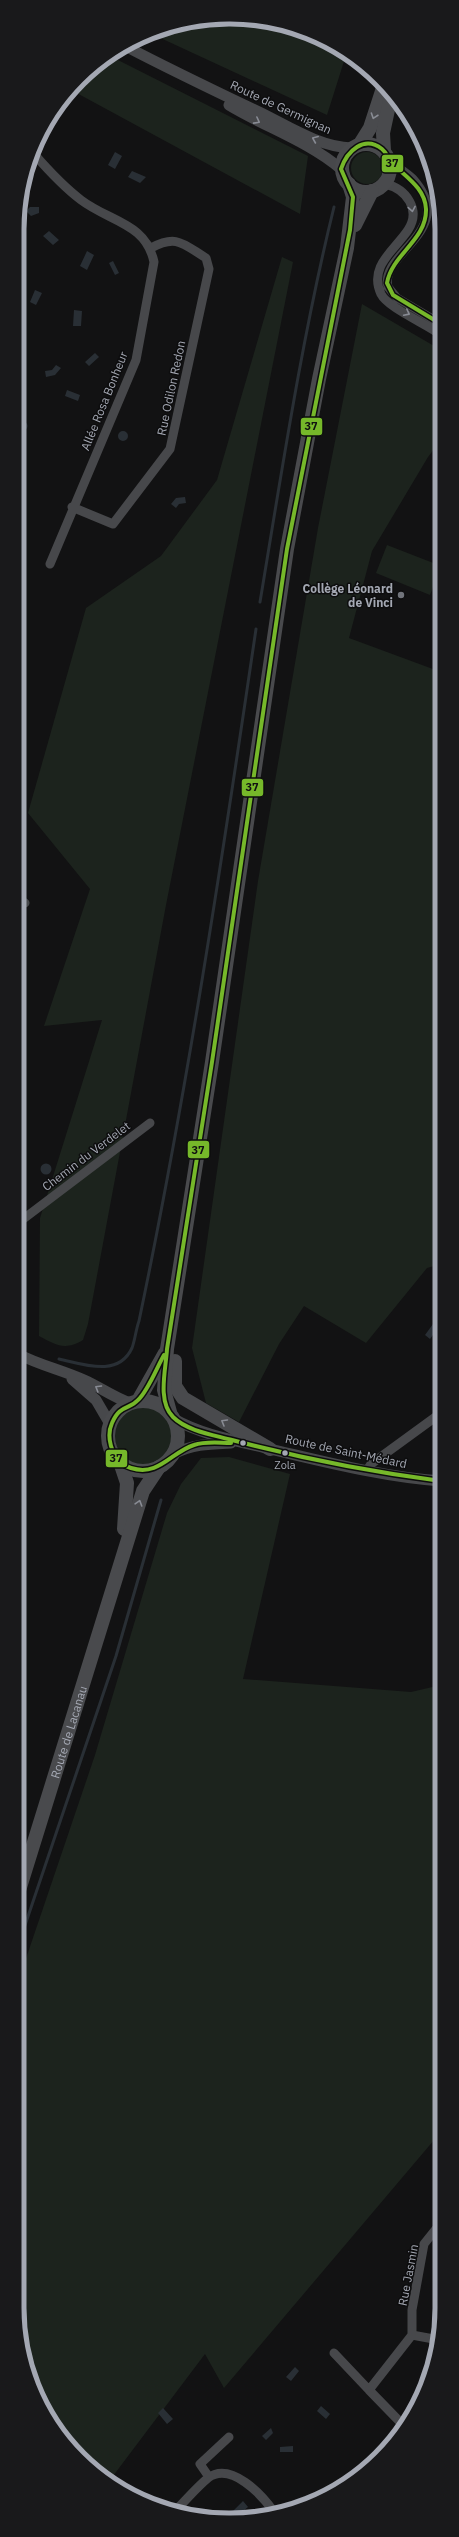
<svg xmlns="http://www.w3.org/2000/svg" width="459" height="2537" viewBox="0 0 459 2537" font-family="'IBM Plex Sans',sans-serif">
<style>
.green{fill:#1c231d}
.water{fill:#292f35}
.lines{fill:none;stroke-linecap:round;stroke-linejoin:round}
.stream{stroke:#292f35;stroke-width:3}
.minor{stroke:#47484b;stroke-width:9}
.tertiary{stroke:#47484b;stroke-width:11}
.primary{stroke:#494a4d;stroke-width:14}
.bus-1-casing{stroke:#0d0d0e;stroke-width:7}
.bus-1{stroke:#76b82a;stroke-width:4}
.oneway{stroke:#898c94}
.oneway2{stroke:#888b94}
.poi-dot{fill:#71747b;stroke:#0d0d0e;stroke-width:1.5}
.bus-dot{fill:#a4a8b3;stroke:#0d0d0e;stroke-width:1.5}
.labels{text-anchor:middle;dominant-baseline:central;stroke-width:3;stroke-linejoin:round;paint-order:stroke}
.bus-label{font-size:11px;fill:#a4a8b3;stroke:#0d0d0e}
.street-label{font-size:12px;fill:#a4a8b3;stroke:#0d0d0e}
.poi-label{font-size:12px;font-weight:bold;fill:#a4a8b3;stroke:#0d0d0e;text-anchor:end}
.rim{fill:none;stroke:#a4a8b3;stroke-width:5}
.line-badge{stroke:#0d0d0e;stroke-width:1.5}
.pale-badge-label{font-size:11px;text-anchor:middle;font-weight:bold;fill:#111}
</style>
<rect width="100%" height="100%" fill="#121213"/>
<!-- green -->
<path class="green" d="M257 19 323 39 346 55 327 115 154 35 174 24Z
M110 56 308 156 300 214 73 91 100 61Z
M351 168a16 16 0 1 1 32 0a16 16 0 1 1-32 0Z
M282 257 293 262 166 905 88 1324 83 1340C65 1351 56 1345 39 1336L40 1218 102 1020 44 1026 90 889 28 813 86 608 161 556 217 480Z
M362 304 441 350V440L428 457 372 551 349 638 441 672V1264L427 1268 366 1343 304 1306 279 1344 239 1422 206 1403 192 1348 258 881 318 528Z
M387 545 441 566 430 595 376 573Z
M114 1436a29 29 0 1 1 58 0a29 29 0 1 1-58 0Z
M229 1457 290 1474 243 1679 411 1692 441 1685 440 2133 224 2388 205 2354 110 2480 79 2458 33 2389 17 2308V1985L95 1755 167 1513 181 1484 201 1458Z"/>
<!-- water -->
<path class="water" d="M115 152 122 156 115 169 108 165Z
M132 171 146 177 140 183 128 177Z
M30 207H39V213L31 216 26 211Z
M49 231 59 240 53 245 43 236Z
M87 251 94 255 87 270 80 266Z
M113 261 119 273 115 275 109 263Z
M35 290 42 293 36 305 30 302Z
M74 310 82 311 81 326H73Z
M95 353 99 357 89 366 85 362Z
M56 365 61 368 55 375 46 377 45 371 52 370Z
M67 390 80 395 78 401 65 396Z
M18.5 426a4.5 4.5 0 1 1 9 0a4.5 4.5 0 1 1-9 0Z
M118 436a5 5 0 1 1 10 0a5 5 0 1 1-10 0Z
M185 497 186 503 179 504 176 508 171 504 176 498Z
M40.5 1169a5.5 5.5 0 1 1 11 0a5.5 5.5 0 1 1-11 0Z
M433 1324 438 1328 430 1339 425 1335Z
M295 2367 299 2371 291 2381 286 2377Z
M321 2406 330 2414 326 2419 317 2411Z
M163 2408 173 2419 167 2424 158 2413Z
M271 2428 273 2433 266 2440 262 2436Z
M293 2446V2452H280V2447Z
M243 2501 248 2507 237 2516 233 2511Z"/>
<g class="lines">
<!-- stream -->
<path class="stream" d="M260 602C282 470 302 337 334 207
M59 1359C83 1364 118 1378 132 1348 135 1340 136 1329 139 1321 187 1092 222 860 256 629
M17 1949 116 1656 161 1500"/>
<!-- minor -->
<path class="minor" d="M35 155C49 171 64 187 81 200 110 222 146 223 154 262L136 360 50 564
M391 162C398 168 406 172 413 179 459 231 379 252 388 287L397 298 441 324
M385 184C407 189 421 210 408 230 395 250 368 266 381 294 388 308 427 324 441 335
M72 507 113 524 170 449 209 269 206 258C183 244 177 234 151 248
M18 899 25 903
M18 1032H19
M18 1223 150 1123
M367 1470 371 1464 441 1413
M412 2335V2310L424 2244 440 2224
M334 2353 369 2390
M404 2426 369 2390 412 2335 439 2340
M209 2477 200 2464 229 2437
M177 2509C187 2499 197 2487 208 2478 231 2461 262 2495 274 2512"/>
<!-- tertiary -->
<path class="tertiary" d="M127 47C171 70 215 91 259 112 288 126 319 147 352 148
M229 105C265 127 308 141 341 169
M18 1354C39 1365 62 1370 84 1380 100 1387 113 1397 130 1403
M72 1379 96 1400 110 1424
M174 1419C202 1435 238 1441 270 1449 326 1462 383 1477 441 1481
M173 1454C194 1444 209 1444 231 1443"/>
<!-- primary -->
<g class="primary">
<circle cx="366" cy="168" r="24"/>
<path d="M360 144 370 128 384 85"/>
<path d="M384 151 383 133 391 96"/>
<path d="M355 225 372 191"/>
<path d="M175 1361V1386L183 1398 270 1449"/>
<path d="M138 1401 165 1353"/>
<circle cx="143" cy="1436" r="35"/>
<path d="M170 1412 164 1390 167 1349 212 1062 287 549 319 379 347 248 353 197 349 184"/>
<path d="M120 1462 127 1483 124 1529"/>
<path id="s1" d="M17 1897 143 1491 159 1467"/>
</g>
<!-- bus-1 casing -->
<g class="bus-1-casing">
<path id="bus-1" d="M164 1355C157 1367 148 1391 138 1400 129 1410 120 1404 112 1423 107 1434 110 1446 115 1456 118 1462 125 1466 131 1468 159 1477 171 1452 194 1445 206 1441 219 1443 231 1443
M441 1481C371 1472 300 1458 232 1440 214 1435 187 1431 173 1417 157 1401 166 1369 167 1349L212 1062 287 549 350 230 353 197 341 169C347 151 364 135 382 149 387 153 388 159 393 164 406 177 425 188 426 209 427 240 392 254 387 283L393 295 441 324"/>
</g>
<!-- bus-1 -->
<use href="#bus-1" class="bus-1"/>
</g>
<!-- one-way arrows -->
<defs><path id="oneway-chevron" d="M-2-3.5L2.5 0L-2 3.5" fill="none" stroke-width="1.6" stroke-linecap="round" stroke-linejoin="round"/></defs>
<g class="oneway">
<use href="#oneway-chevron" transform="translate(374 116) rotate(109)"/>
<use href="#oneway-chevron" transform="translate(224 1422) rotate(-150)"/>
<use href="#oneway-chevron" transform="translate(139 1503) rotate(-73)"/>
</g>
<g class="oneway2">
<use href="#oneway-chevron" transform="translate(257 121) rotate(28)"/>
<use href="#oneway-chevron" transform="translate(315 139) rotate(-157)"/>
<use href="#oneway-chevron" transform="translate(412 209) rotate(80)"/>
<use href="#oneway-chevron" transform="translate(407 313) rotate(27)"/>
<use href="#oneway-chevron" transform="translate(98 1388) rotate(-149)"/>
</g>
<!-- markers -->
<circle class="poi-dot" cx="401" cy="595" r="4"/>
<g class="bus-dot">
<circle cx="243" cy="1443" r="3.5"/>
<circle cx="285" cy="1453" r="3.5"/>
</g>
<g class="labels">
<!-- bus labels -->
<g class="bus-label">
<text x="285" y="1465">Zola</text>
</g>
<!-- street labels -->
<g class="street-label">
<text transform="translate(281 107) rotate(25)">Route de Germignan</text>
<text transform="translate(171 388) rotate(-78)">Rue Odilon Redon</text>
<text transform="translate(104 401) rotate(-68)">Allée Rosa Bonheur</text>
<text transform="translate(86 1156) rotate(-37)">Chemin du Verdelet</text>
<text transform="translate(346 1451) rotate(12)">Route de Saint-Médard</text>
<text stroke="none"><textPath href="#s1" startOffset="173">Route de Lacanau</textPath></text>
<text transform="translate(408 2275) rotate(-79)">Rue Jasmin</text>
</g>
<!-- poi labels -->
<g class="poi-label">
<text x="393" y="588">Collège Léonard<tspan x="393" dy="14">de Vinci</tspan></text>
</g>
</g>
<!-- crop -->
<path d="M0 0H459V2537H0ZM229 24H230A205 205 0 0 1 435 229V2308A205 205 0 0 1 230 2513H229A205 205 0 0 1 24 2308V229A205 205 0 0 1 229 24Z" fill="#19191b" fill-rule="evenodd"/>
<path class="rim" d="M229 24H230A205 205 0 0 1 435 229V2308A205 205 0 0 1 230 2513H229A205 205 0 0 1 24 2308V229A205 205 0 0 1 229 24Z"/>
<g class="line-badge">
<rect x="381" y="154" width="23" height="19" rx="4" fill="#76b82a"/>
<rect x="300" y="417" width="23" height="19" rx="4" fill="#76b82a"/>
<rect x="241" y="778" width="23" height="19" rx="4" fill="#76b82a"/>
<rect x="187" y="1140" width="23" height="19" rx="4" fill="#76b82a"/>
<rect x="105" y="1449" width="23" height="19" rx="4" fill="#76b82a"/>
</g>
<g class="pale-badge-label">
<text x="392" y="167">37</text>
<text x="311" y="430">37</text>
<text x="252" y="791">37</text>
<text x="198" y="1154">37</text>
<text x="116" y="1462">37</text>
</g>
</svg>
